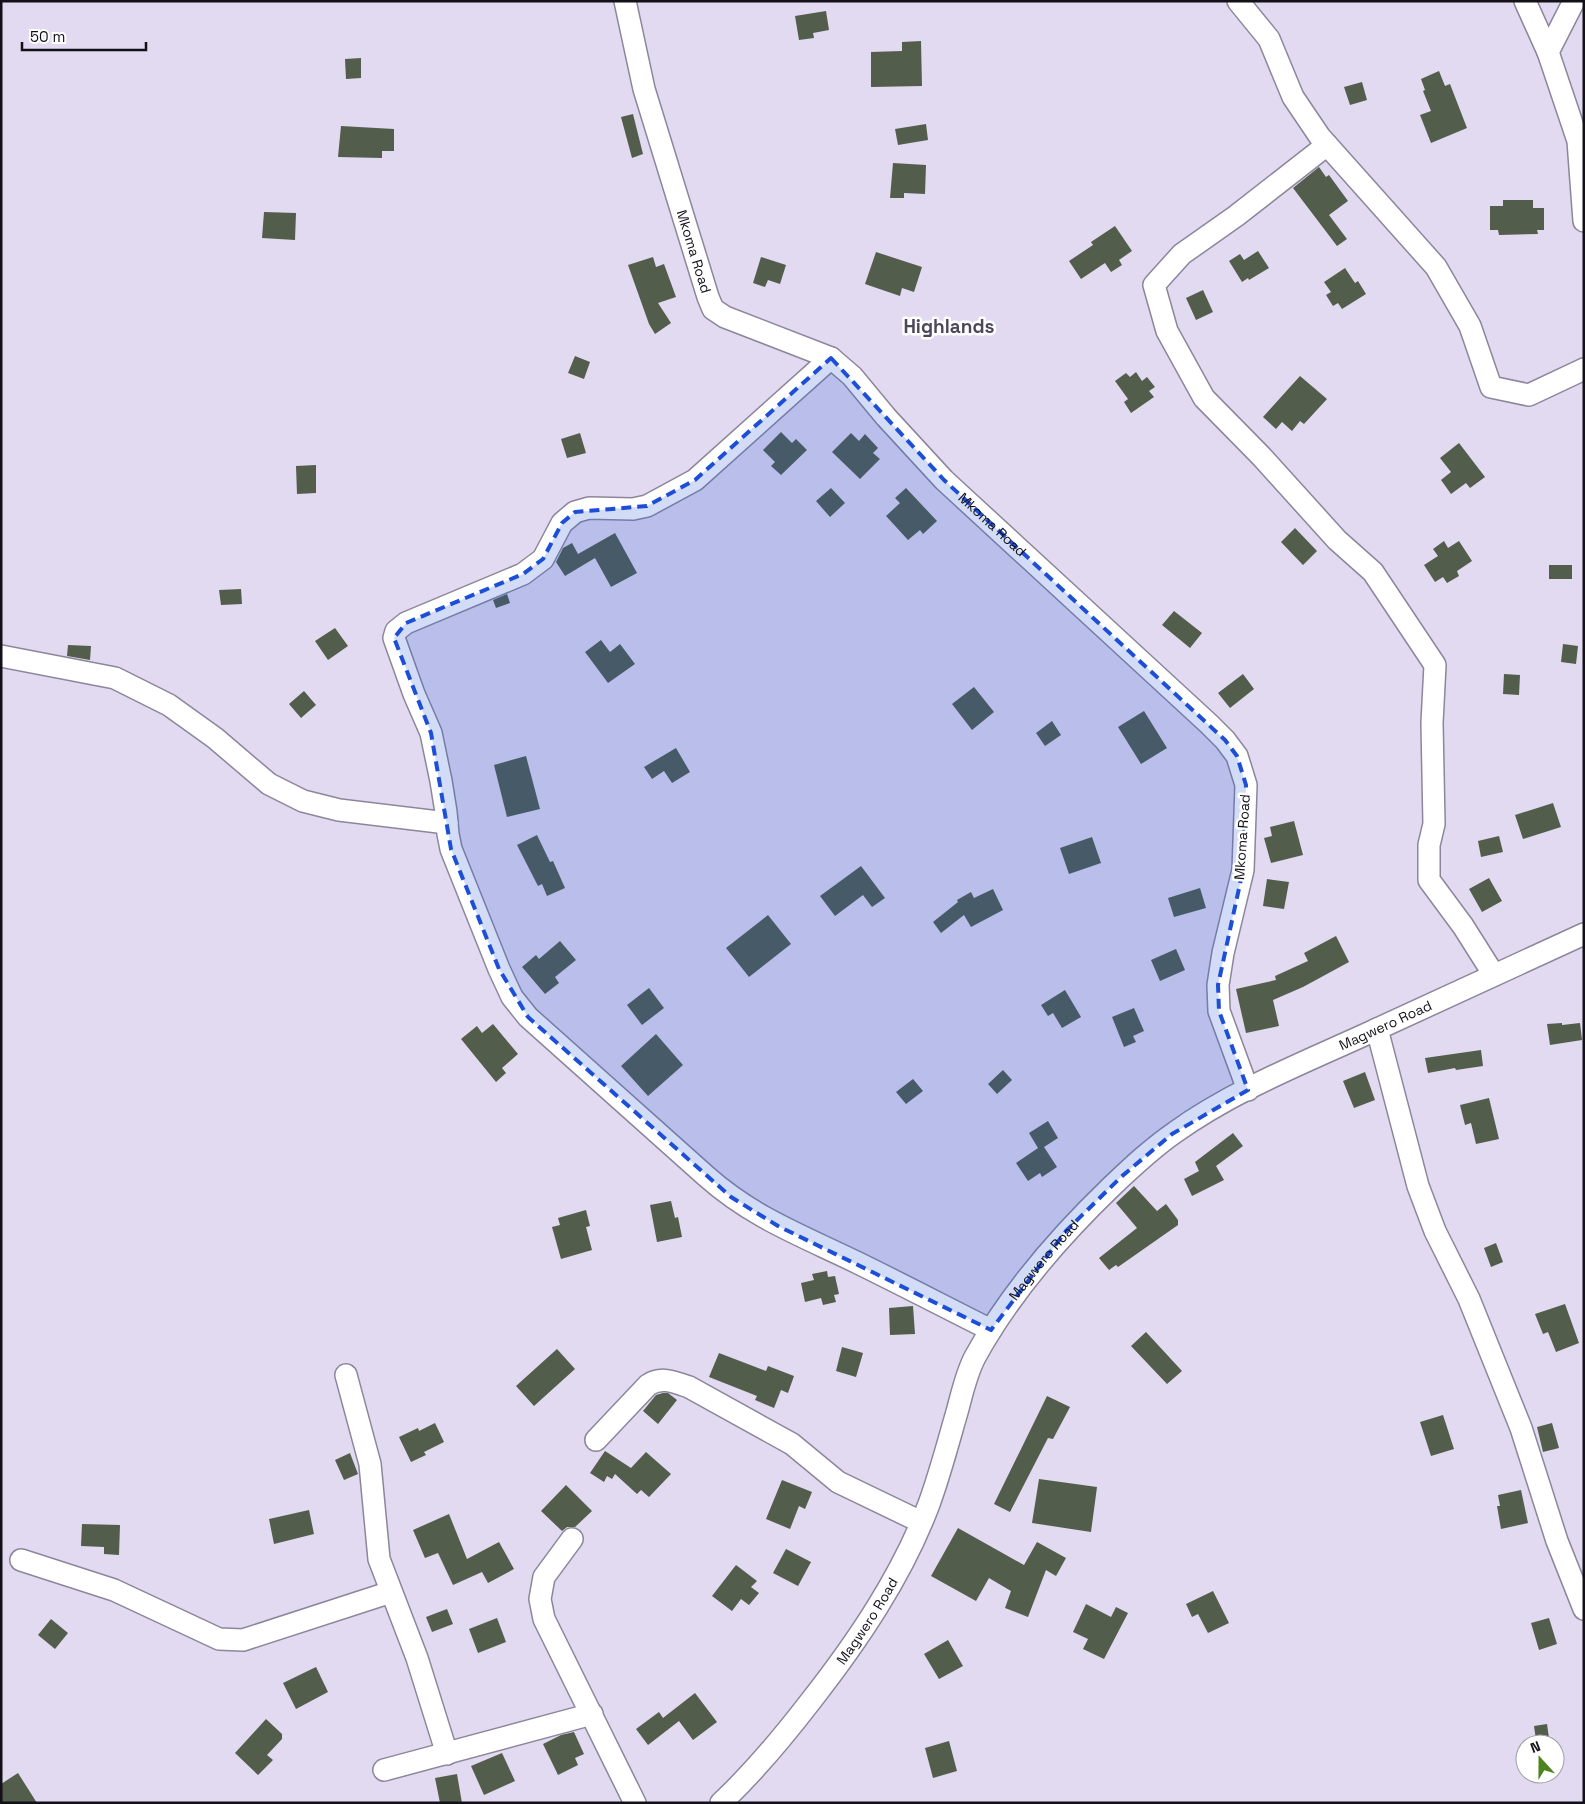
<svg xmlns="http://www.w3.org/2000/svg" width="1585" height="1804" viewBox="0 0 1585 1804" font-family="'Space Grotesk',sans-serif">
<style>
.building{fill:#525d4b}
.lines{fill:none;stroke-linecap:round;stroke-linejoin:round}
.minor-casing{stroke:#8d869b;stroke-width:24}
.minor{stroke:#fff;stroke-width:21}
.marked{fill:#1d4ed8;fill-opacity:0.2;stroke:#1d4ed8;stroke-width:4;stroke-dasharray:10 6;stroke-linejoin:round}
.labels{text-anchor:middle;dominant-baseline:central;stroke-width:5;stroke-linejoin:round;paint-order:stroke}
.street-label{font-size:14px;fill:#131018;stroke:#fff}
.district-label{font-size:19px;font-weight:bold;fill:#4e475a;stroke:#fff}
</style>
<rect width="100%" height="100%" fill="#e1daf1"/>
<!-- building -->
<path class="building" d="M826 11 829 30 813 33 814 38 799 40 795 16Z
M921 41 922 86 871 87V52L902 51V42Z
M361 58V78L346 79 345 59Z
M1439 71 1445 86 1450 84 1467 128 1431 143 1420 115 1431 111 1423 91 1425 90 1421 79Z
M1362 82 1367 100 1350 105 1344 87Z
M633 114 643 154 632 158 621 117Z
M926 124 928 140 898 145 895 129Z
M341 126 394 129V151H382V158L338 157Z
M893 163 926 165 925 194 904 193V198H890Z
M1319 167 1326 177 1329 175 1348 201 1329 215 1347 239 1337 246 1293 188Z
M1503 200H1533V208H1544V230H1537L1538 234 1499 235 1498 230H1490V206H1503Z
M264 212 296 213 295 240 262 238Z
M1115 226 1132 251 1119 260 1122 265 1111 272 1105 263 1081 279 1069 261 1093 245 1091 242Z
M1258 251 1269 268 1249 280 1248 278 1242 282 1229 261 1240 254 1244 260Z
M876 252 922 267 914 292 902 288 900 296 865 284Z
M653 257 656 267 664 264 676 297 658 303 671 323 655 334 649 324 628 265Z
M761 257 786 265 780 284 768 280 765 287 753 283Z
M1345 268 1355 283 1358 281 1366 294 1342 309 1338 303 1333 306 1326 295 1331 292 1324 282Z
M1203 290 1213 312 1196 320 1186 298Z
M575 356 590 362 584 379 568 373Z
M1136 372 1142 381 1147 377 1155 387 1149 391 1154 397 1131 413 1124 402 1128 399 1115 381 1126 373 1130 377Z
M1300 376 1327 399 1304 424 1300 421 1292 431 1282 422 1276 429 1263 417Z
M781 432 792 443 796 439 807 450 781 475 771 466 775 462 763 450Z
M580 433 586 453 567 458 561 439Z
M851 433 859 441 865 434 878 448 873 453 880 459 860 479 832 452Z
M1459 443 1485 477 1470 488 1466 483 1451 494 1441 480 1451 472 1440 458Z
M316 465V493L297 494 296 466Z
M831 488 845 503 830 517 816 501Z
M906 488 937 521 923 534 920 530 908 540 886 516 900 503 895 498Z
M1295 528 1317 551 1303 565 1281 542Z
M615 533 637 573 611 587 595 558 565 576 556 562 563 548 572 543 578 554Z
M1444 541 1448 548 1459 541 1472 561 1457 571 1459 576 1447 583 1443 577 1435 582 1424 565 1438 556 1433 549Z
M1549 565H1572V579H1549Z
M241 589 242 604 221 605 219 590Z
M507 594 510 603 496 608 493 600Z
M1174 611 1202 633 1190 648 1162 625Z
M335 628 348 646 328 660 315 641Z
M601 640 610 652 620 644 635 664 608 683 585 652Z
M1563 644 1578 646 1576 664 1561 662Z
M68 645 91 646 90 660 67 656Z
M1243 674 1254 689 1230 708 1218 693Z
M1504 674 1520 675 1519 695 1503 694Z
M974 687 994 712 972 730 952 704Z
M304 691 316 705 301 718 289 704Z
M1144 711 1167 748 1141 764 1118 727Z
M1052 721 1061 735 1045 746 1036 733Z
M676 748 690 772 672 783 664 771 652 779 644 767Z
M526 756 540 809 507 817 494 765Z
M1553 803 1561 827 1523 839 1515 815Z
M1294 821 1303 855 1271 863 1264 838 1272 836 1270 827Z
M537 835 550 862 553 861 565 888 547 896 542 884 538 886 517 845Z
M1499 836 1503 852 1481 857 1478 841Z
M1092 837 1101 863 1069 874 1060 848Z
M861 866 885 898 872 907 863 895 835 916 820 896Z
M1489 878 1502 901 1482 912 1469 889Z
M1267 879 1289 882 1284 909 1263 906Z
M1200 888 1206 908 1174 917 1168 898Z
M993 889 1003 910 971 927 964 915 941 933 933 922 958 902 957 900 971 892 974 898Z
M768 915 791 944 749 977 726 948Z
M1336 936 1349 962 1303 987 1273 1000 1279 1026 1246 1033 1236 989 1276 980 1275 976 1308 961 1304 953Z
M560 941 576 960 555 977 559 983 545 994 522 967 536 955 539 959Z
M1176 949 1185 970 1160 981 1151 960Z
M649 988 664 1008 642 1025 627 1005Z
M1065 990 1081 1017 1062 1028 1053 1013 1048 1016 1041 1005Z
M1134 1008 1144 1031 1133 1036 1136 1042 1124 1047 1112 1017Z
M1562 1023V1025L1580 1023 1582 1040 1550 1045 1547 1024Z
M493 1024 518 1054 502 1068 506 1073 496 1082 461 1039 477 1026 482 1033Z
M656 1034 683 1065 648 1096 621 1066Z
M1481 1050 1483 1066 1456 1070 1455 1068 1428 1073 1425 1058Z
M1003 1070 1012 1080 997 1094 988 1084Z
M1365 1072 1375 1100 1354 1108 1343 1081Z
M913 1079 923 1091 906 1104 896 1092Z
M1489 1098 1499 1139 1476 1144 1471 1123 1465 1125 1460 1105Z
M1048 1121 1058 1138 1044 1147 1057 1167 1042 1177 1040 1173 1028 1181 1016 1163 1038 1148 1029 1133Z
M1233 1133 1243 1146 1216 1166 1224 1180 1192 1196 1184 1179 1199 1171 1195 1162Z
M1134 1186 1157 1211 1166 1204 1178 1220V1225L1118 1267 1116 1265 1109 1270 1099 1258 1137 1228 1116 1203Z
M671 1201 675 1218 678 1217 682 1237 657 1242 650 1205Z
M586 1210 590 1226 586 1227 592 1250 561 1259 552 1227 560 1225 558 1218Z
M1496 1243 1503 1262 1491 1267 1484 1248Z
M827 1271 828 1277 835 1276 839 1294 834 1295 836 1302 823 1305 821 1298 805 1302 801 1283 814 1280 812 1274Z
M1565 1304 1579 1343 1556 1352 1548 1332 1543 1334 1535 1314Z
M913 1306 915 1334 890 1335 889 1308Z
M1146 1332 1182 1371 1167 1384 1131 1346Z
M842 1347 863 1353 856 1377 836 1371Z
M557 1349 575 1369 534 1406 516 1386Z
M719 1353 766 1371 768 1366 794 1376 788 1393 781 1390 774 1408 755 1400 757 1396 709 1377Z
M663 1393H668L677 1400 658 1424 643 1411 656 1395Z
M1047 1396 1070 1407 1053 1439 1048 1438 1010 1512 994 1504Z
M1443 1415 1454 1449 1431 1456 1420 1422Z
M435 1423 444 1442 424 1452 426 1455 411 1462 399 1437 418 1428 419 1431Z
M1552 1423 1559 1448 1543 1452 1537 1427Z
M605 1451 631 1468 646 1452 671 1474 649 1497 641 1490 637 1494 615 1474 612 1479 607 1476 604 1482 590 1473Z
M350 1453 358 1474 344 1480 335 1460Z
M1039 1479 1097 1487 1091 1532 1032 1523Z
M782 1480 812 1492 805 1509 799 1506 790 1529 766 1519Z
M566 1485 592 1511 575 1527H567L562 1531 541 1511Z
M1521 1490 1528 1523 1501 1529 1497 1506H1500L1498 1495Z
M309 1510 314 1534 274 1544 269 1519Z
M449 1514 467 1559 499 1542 514 1569 488 1583 482 1572 453 1585 438 1553 425 1558 413 1530Z
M82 1524 120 1525 119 1555 104 1554V1547L81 1546Z
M958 1528 1024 1565 1037 1542 1066 1558 1056 1576 1046 1570 1028 1617 1005 1608 1011 1591 989 1578 976 1601 931 1576Z
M786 1549 811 1562 798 1586 773 1573Z
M736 1565 757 1581 751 1587 759 1593 749 1605 741 1599 732 1611 712 1596Z
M1213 1591 1229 1623 1208 1633 1198 1614 1192 1617 1186 1604Z
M1086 1604 1111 1617 1116 1607 1128 1613 1104 1659 1083 1649 1088 1639 1073 1632Z
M447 1609 453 1624 432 1632 426 1617Z
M497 1618 506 1642 478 1653 469 1629Z
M1549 1618 1557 1644 1539 1650 1531 1623Z
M51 1619 68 1633 55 1649 38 1635Z
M948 1640 963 1666 939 1679 924 1654Z
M316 1667 328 1692 296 1709 283 1683Z
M695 1693 717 1722 693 1740 679 1721 648 1745 636 1729 659 1712 663 1718Z
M266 1719 282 1734V1739L267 1755 273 1760 258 1775 235 1753Z
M1547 1724 1549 1738 1536 1740 1534 1726Z
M574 1732 584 1754 575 1758 578 1765 558 1775 543 1744 561 1735Z
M949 1741 957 1771 933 1778 925 1748Z
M502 1753 515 1781 484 1795 471 1766Z
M18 1773 37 1803H1V1784Z
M457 1774 462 1803H440L435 1778Z"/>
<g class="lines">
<!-- minor casing -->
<g class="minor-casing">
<g id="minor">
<path id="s1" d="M625 1 644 89 708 297 713 309 725 317 831 358 852 376 886 417 944 480 1209 724 1225 740 1237 756 1246 785 1243 870 1223 953 1218 985 1219 1011 1248 1090"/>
<path d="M1238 1 1269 39 1293 97 1320 137 1436 267 1470 326 1491 387 1529 395 1584 369"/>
<path d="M1525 1 1548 52 1578 141 1584 221"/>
<path d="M1548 52 1574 1"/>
<path d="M1327 145 1236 216 1182 254 1154 285 1167 331 1204 398 1262 457 1337 540 1373 572 1435 665 1432 723 1434 824 1429 845V880L1463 926 1494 975"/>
<path d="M831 358 695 480 647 506 633 509 589 508 575 512 562 523 543 559 523 574 406 623 396 631 394 638 414 694 431 733 441 781 446 812 448 834 451 849 499 969 512 997 528 1017 706 1176C753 1218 803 1236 858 1263 903 1285 947 1308 991 1330"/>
<path d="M1 656 115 678 169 705 215 738 269 784 303 801 339 810 447 823"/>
<path d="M1377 1029 1418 1186 1435 1231 1469 1299 1521 1428 1557 1541 1584 1609"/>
<path d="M346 1375 370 1464 379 1559 417 1658 447 1754"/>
<path d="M596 1440 648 1385C661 1376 675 1382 689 1387L792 1444 838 1482 921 1522"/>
<path d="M572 1539 544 1577 540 1599 544 1619 635 1803"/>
<path d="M21 1560 114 1590 219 1639 243 1640 391 1592"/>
<path d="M384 1770 592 1714"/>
<path id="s2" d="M721 1803C754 1772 783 1737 810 1702 857 1642 902 1576 929 1504 940 1474 948 1443 957 1412 962 1394 966 1374 975 1357 1010 1293 1058 1238 1111 1187 1131 1168 1151 1149 1174 1133 1231 1092 1298 1065 1362 1036 1436 1002 1510 968 1584 934"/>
</g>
</g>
<!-- minor -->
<use href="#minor" class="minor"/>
</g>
<!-- marked area -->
<path class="marked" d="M831 358 944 480 1225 740 1237 756 1246 785 1243 870 1218 985 1219 1011 1248 1090 1172 1134 1121 1177 1066 1231 991 1330 778 1226 731 1197 528 1017 499 969 451 849 431 733 394 638 406 623 523 574 543 559 562 523 575 512 647 506 695 480Z"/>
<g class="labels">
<!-- street labels -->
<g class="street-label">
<text stroke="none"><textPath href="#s1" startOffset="260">Mkoma Road</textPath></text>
<text stroke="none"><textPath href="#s1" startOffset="681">Mkoma Road</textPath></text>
<text transform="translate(1242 837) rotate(-86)">Mkoma Road</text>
<text stroke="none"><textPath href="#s2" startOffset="1060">Magwero Road</textPath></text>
<text stroke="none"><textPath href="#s2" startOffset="640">Magwero Road</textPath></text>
<text stroke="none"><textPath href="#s2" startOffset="234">Magwero Road</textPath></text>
</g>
<!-- district labels -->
<g class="district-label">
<text x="949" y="326">Highlands</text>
</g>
</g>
<!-- border -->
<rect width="1585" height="1804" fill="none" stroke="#131018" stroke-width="5"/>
<!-- north arrow -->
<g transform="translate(1540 1759) rotate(339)"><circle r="24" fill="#ffffff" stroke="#a19fa3"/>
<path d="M0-4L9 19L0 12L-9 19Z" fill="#4d841d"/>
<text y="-8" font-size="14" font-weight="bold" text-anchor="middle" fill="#131018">N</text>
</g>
<!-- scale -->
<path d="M22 42v8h124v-8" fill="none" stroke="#131018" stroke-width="2.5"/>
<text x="30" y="42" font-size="15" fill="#131018" stroke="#ffffff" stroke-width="4" paint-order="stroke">50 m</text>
</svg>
